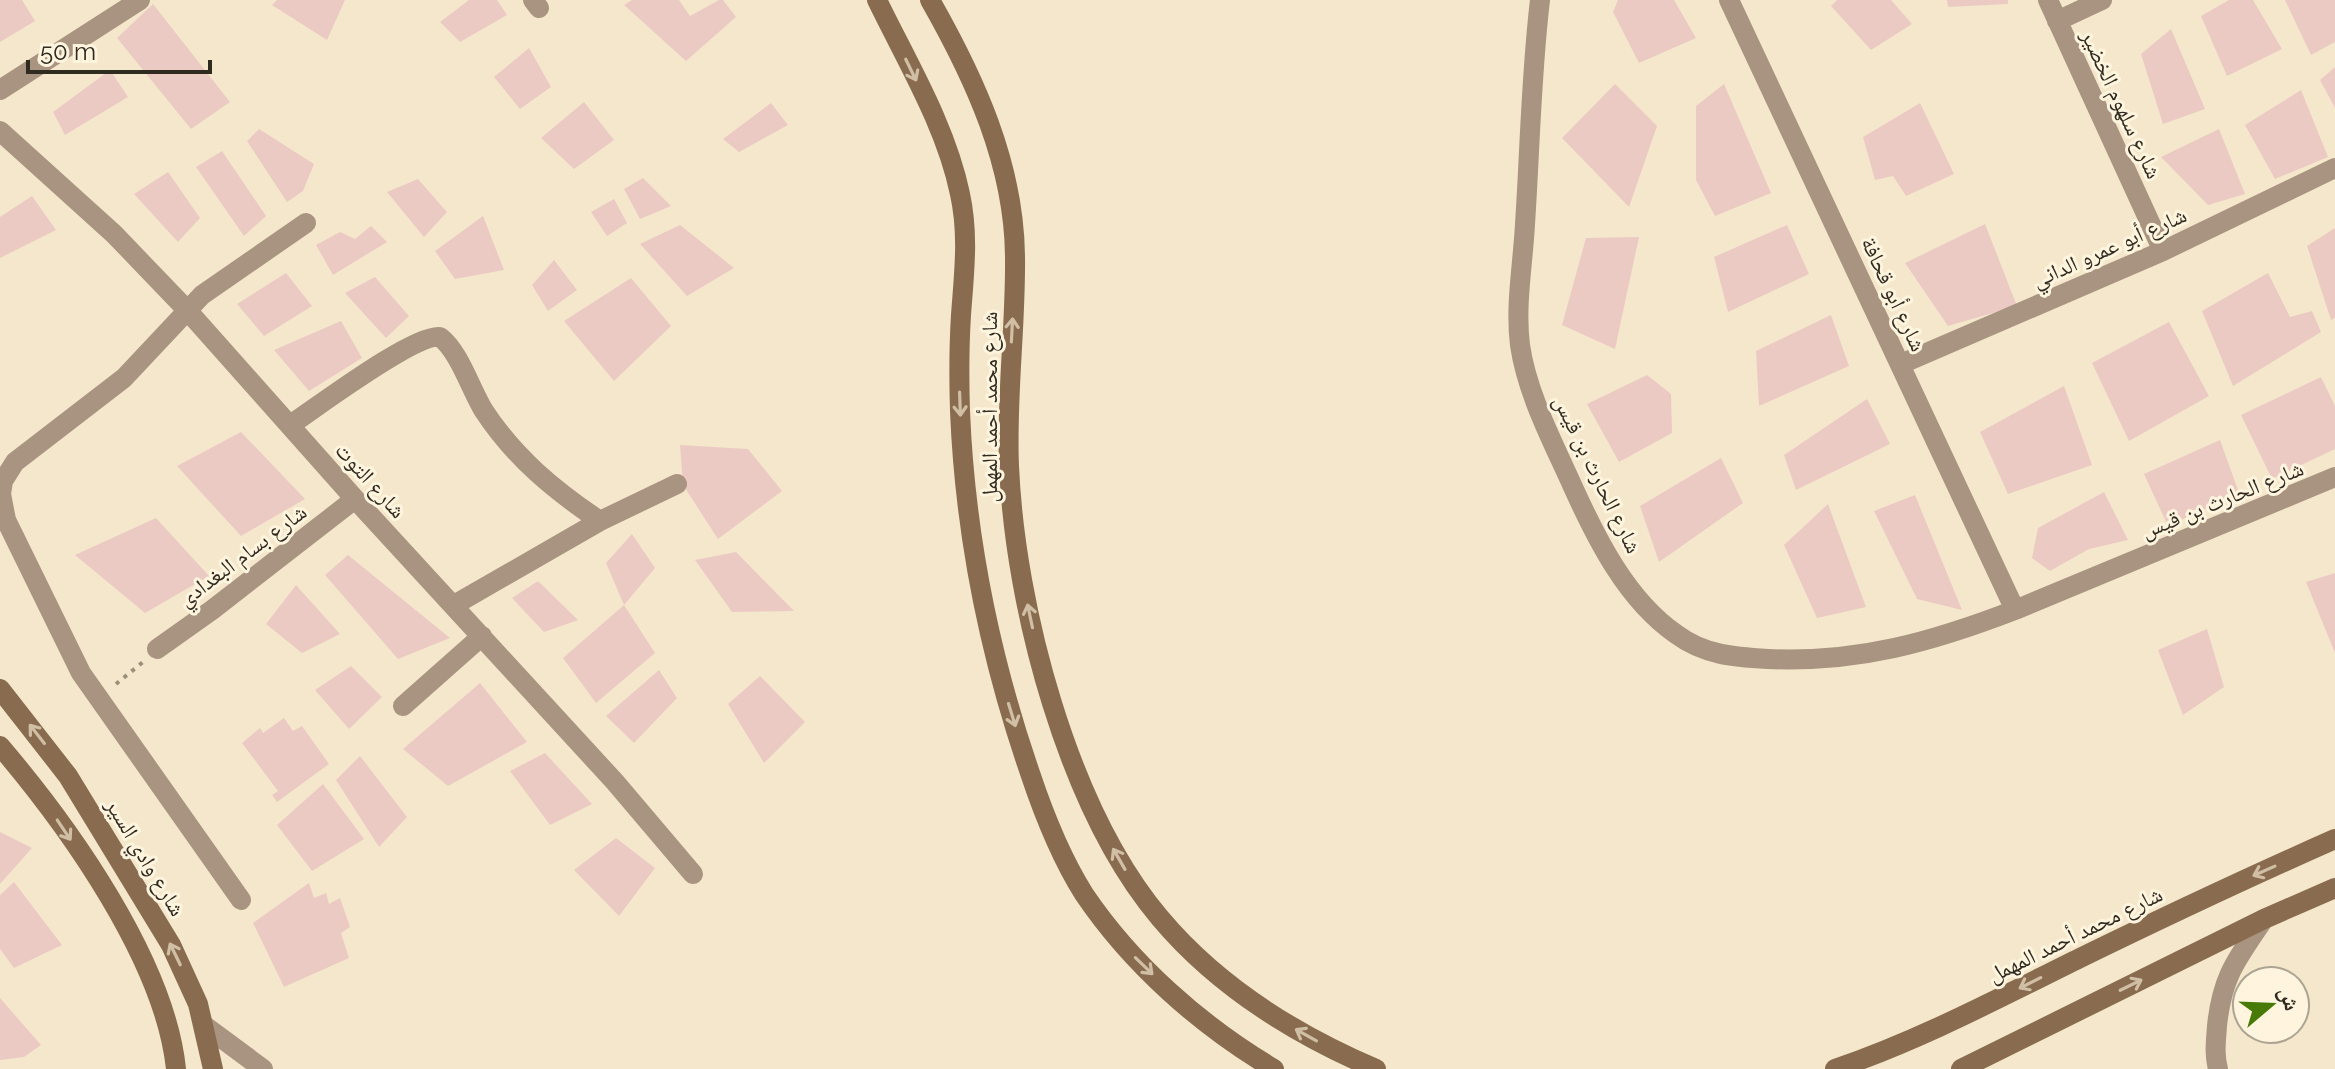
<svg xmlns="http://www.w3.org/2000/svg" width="2335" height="1069" viewBox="0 0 2335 1069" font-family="Raleway,'Noto Naskh Arabic',sans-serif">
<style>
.building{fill:#eccac4}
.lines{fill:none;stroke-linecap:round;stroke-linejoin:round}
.path{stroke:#9a917d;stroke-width:4;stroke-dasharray:4 6;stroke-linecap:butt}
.street{stroke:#a99481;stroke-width:20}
.secondary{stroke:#896c4f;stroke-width:20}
.oneway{stroke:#d0bea5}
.labels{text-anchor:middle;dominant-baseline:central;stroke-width:6;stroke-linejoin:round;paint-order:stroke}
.street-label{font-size:22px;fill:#302b20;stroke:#fff4de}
</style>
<rect width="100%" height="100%" fill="#f4e7cb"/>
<!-- building -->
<path class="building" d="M0 0H22L35 21 0 42Z
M277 0H345L327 40 272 5Z
M469 0H497L507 15 460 42 440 22Z
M632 0H679L690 16 719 0H723L736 17 686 61 624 5Z
M1618 0H1674L1696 38 1639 63 1613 12Z
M1837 0H1891L1912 24 1871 50 1831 6Z
M1947 0H2008V4L1948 7Z
M2229 0H2253L2282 49 2227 76 2201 16Z
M2285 0H2335V42L2311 55Z
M153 4 230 102 191 129 117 38Z
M2171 29 2205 109 2163 124 2141 54Z
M529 48 551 87 520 109 494 77Z
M2335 67V108L2320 80Z
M110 70 128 97 65 135 53 112Z
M1615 84 1657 126 1629 207 1562 138Z
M1724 84 1771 193 1715 216 1696 180V106Z
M2301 90 2328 157 2275 179 2245 125Z
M584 102 614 140 574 169 541 138Z
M771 103 788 125 739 152 723 139Z
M1920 103 1954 174 1906 196 1893 176 1875 180 1863 137Z
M259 129 314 164 303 191 287 202 247 141Z
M2219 129 2245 194 2208 205 2161 157Z
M222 151 266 216 244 236 196 167Z
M168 172 200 218 178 242 134 194Z
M643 178 671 206 640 219 624 189Z
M418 179 447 212 424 237 387 192Z
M32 196 56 230 0 258V217Z
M614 199 627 223 607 236 591 212Z
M483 216 504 270 455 279 435 251Z
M1985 224 2017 306 1948 326 1905 263Z
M680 225 734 268 687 296 640 244Z
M1787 225 1809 274 1728 312 1714 257Z
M371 226 387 242 333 275 316 245 340 232 355 239Z
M2335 228V318L2331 320 2307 246Z
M1639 237 1615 349 1562 325 1586 238Z
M554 260 577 290 548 311 532 285Z
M286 273 312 306 264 336 237 304Z
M2268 273 2290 317 2312 311 2321 332 2233 386 2202 311Z
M375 277 409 316 386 338 345 293Z
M631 278 671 326 614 381 564 321Z
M1831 315 1849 366 1759 406 1756 351Z
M341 321 362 358 309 391 274 350Z
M2169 322 2209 396 2129 441 2092 363Z
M1647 375 1671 394 1672 433 1619 462 1587 404Z
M2321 377 2335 406V449L2272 479 2241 415Z
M2064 386 2092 465 2008 494 1980 432Z
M1867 399 1890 444 1796 490 1784 455Z
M241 432 305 499 241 536 177 466Z
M2220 440 2239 493 2168 526 2144 474Z
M680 445 748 449 782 491 718 539 683 485Z
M1721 458 1743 503 1659 562 1640 506Z
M2104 492 2128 540 2089 549 2050 571 2032 558 2038 528Z
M1915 495 1962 610 1917 599 1874 511Z
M1828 504 1866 607 1817 618 1784 545Z
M156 518 209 576 145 613 75 555Z
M632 534 655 568 624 605 606 563Z
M736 552 794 611 732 612 695 560Z
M348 555 450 638 398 659 325 575Z
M2335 573V653L2306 582Z
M538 581 578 620 544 632 512 598Z
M296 585 340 634 302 653 266 624Z
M624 605 655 653 596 703 563 658Z
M2207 629 2224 687 2183 715 2158 650Z
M351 666 382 697 349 729 315 690Z
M659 670 677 698 634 743 606 716Z
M760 676 805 722 764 763 728 704Z
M480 683 527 742 448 786 403 749Z
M284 718 293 731 302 726 329 764 277 802 272 795 278 791 242 743 260 728 263 733Z
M545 753 592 804 550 825 510 771Z
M360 756 407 817 379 847 336 780Z
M323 784 364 839 312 871 277 825Z
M0 832 32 848 0 884Z
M616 838 655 868 619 916 574 870Z
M14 882 62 945 14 968 0 949V895Z
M309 883 314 898 326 893 329 904 340 898 350 927 341 933 349 958 284 987 253 923Z
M0 998 41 1045 24 1057 0 1060Z"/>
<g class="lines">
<!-- path -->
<path class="path" d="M116 684 143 662"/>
<!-- street -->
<path class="street" d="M533 0 539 8
M1540 0C1531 75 1530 149 1525 224 1523 264 1515 305 1520 345 1527 394 1553 442 1573 487 1597 540 1627 600 1676 634 1704 655 1734 657 1768 659 1858 663 1932 642 2015 610L2335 477
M1729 0 2015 610
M2048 0 2163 251
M2057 21 2102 0
M0 90 140 0
M0 131 114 234 187 310 355 499 615 782 693 874
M1901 364 2163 251 2335 168
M290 425C316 408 415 333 440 337 459 351 471 390 484 411 515 458 554 490 600 521
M454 605 600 521 677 484
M157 649 212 610 355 499
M403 706 482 636
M241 900 81 673 6 520 1 494 3 481 15 462 124 378 202 295 306 223
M205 1026 263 1069
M2218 1069C2214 1054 2216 1041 2217 1026 2222 976 2237 959 2264 919"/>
<!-- secondary -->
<path class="secondary" d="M877 0C907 62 946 126 960 194 969 235 964 274 961 315 959 347 959 379 960 411 965 534 990 657 1030 773 1044 815 1060 856 1084 894 1132 965 1200 1025 1274 1069
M930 0C975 79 1014 164 1015 256 1016 326 1006 396 1009 466 1015 607 1068 809 1160 918 1218 987 1294 1034 1376 1069
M0 689 68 776 171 945 198 1004 213 1069
M0 746C69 827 165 961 176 1069
M1835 1069C1920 1040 1999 998 2080 958 2164 917 2249 877 2335 839
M1961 1069 2264 919 2335 888"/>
</g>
<!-- one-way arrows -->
<defs><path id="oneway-shaft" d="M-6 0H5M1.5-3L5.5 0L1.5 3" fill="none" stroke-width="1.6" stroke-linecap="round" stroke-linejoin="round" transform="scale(2)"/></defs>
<g class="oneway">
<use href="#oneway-shaft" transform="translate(911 70) rotate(64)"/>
<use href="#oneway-shaft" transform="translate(1012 330) rotate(-87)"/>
<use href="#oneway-shaft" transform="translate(960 404) rotate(88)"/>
<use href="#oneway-shaft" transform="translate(1030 616) rotate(-102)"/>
<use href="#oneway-shaft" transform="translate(1012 715) rotate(73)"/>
<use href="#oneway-shaft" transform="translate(37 734) rotate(-128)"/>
<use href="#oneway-shaft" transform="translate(64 830) rotate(56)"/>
<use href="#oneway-shaft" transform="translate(1119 859) rotate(-120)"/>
<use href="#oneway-shaft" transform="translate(2264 871) rotate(156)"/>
<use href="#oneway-shaft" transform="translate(175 954) rotate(-116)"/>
<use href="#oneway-shaft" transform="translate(1144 966) rotate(44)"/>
<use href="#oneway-shaft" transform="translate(2030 983) rotate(153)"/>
<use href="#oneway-shaft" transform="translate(2131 985) rotate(-26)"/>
<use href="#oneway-shaft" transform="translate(1306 1035) rotate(-151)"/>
</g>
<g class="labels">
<!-- street labels -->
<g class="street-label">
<text transform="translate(2122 104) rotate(65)">شارع سلهوم الخضير</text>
<text transform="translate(2109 247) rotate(-24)">شارع أبو عمرو الداني</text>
<text transform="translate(1894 294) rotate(65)">شارع أبو قحافة</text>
<text transform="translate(989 407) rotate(-90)">شارع محمد أحمد المهمل</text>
<text transform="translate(1598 474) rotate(64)">شارع الحارث بن قيس</text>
<text transform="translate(371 480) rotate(48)">شارع التوت</text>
<text transform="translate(2222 499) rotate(-22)">شارع الحارث بن قيس</text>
<text transform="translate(242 555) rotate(-37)">شارع بسام البغدادي</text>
<text transform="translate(146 857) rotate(59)">شارع وادي السير</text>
<text transform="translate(2075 934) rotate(-26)">شارع محمد أحمد المهمل</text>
</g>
</g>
<!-- north arrow -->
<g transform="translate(2271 1005) rotate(71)"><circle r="38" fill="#fff4de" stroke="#aca492" stroke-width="2"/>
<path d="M0-6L14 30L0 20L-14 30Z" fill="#477a07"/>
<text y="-12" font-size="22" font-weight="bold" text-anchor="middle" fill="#302b20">ش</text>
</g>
<!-- scale -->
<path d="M28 60v12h182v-12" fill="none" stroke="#302b20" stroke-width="4"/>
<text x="40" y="60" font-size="24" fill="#302b20" stroke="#fff4de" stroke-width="6" paint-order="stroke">50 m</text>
</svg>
